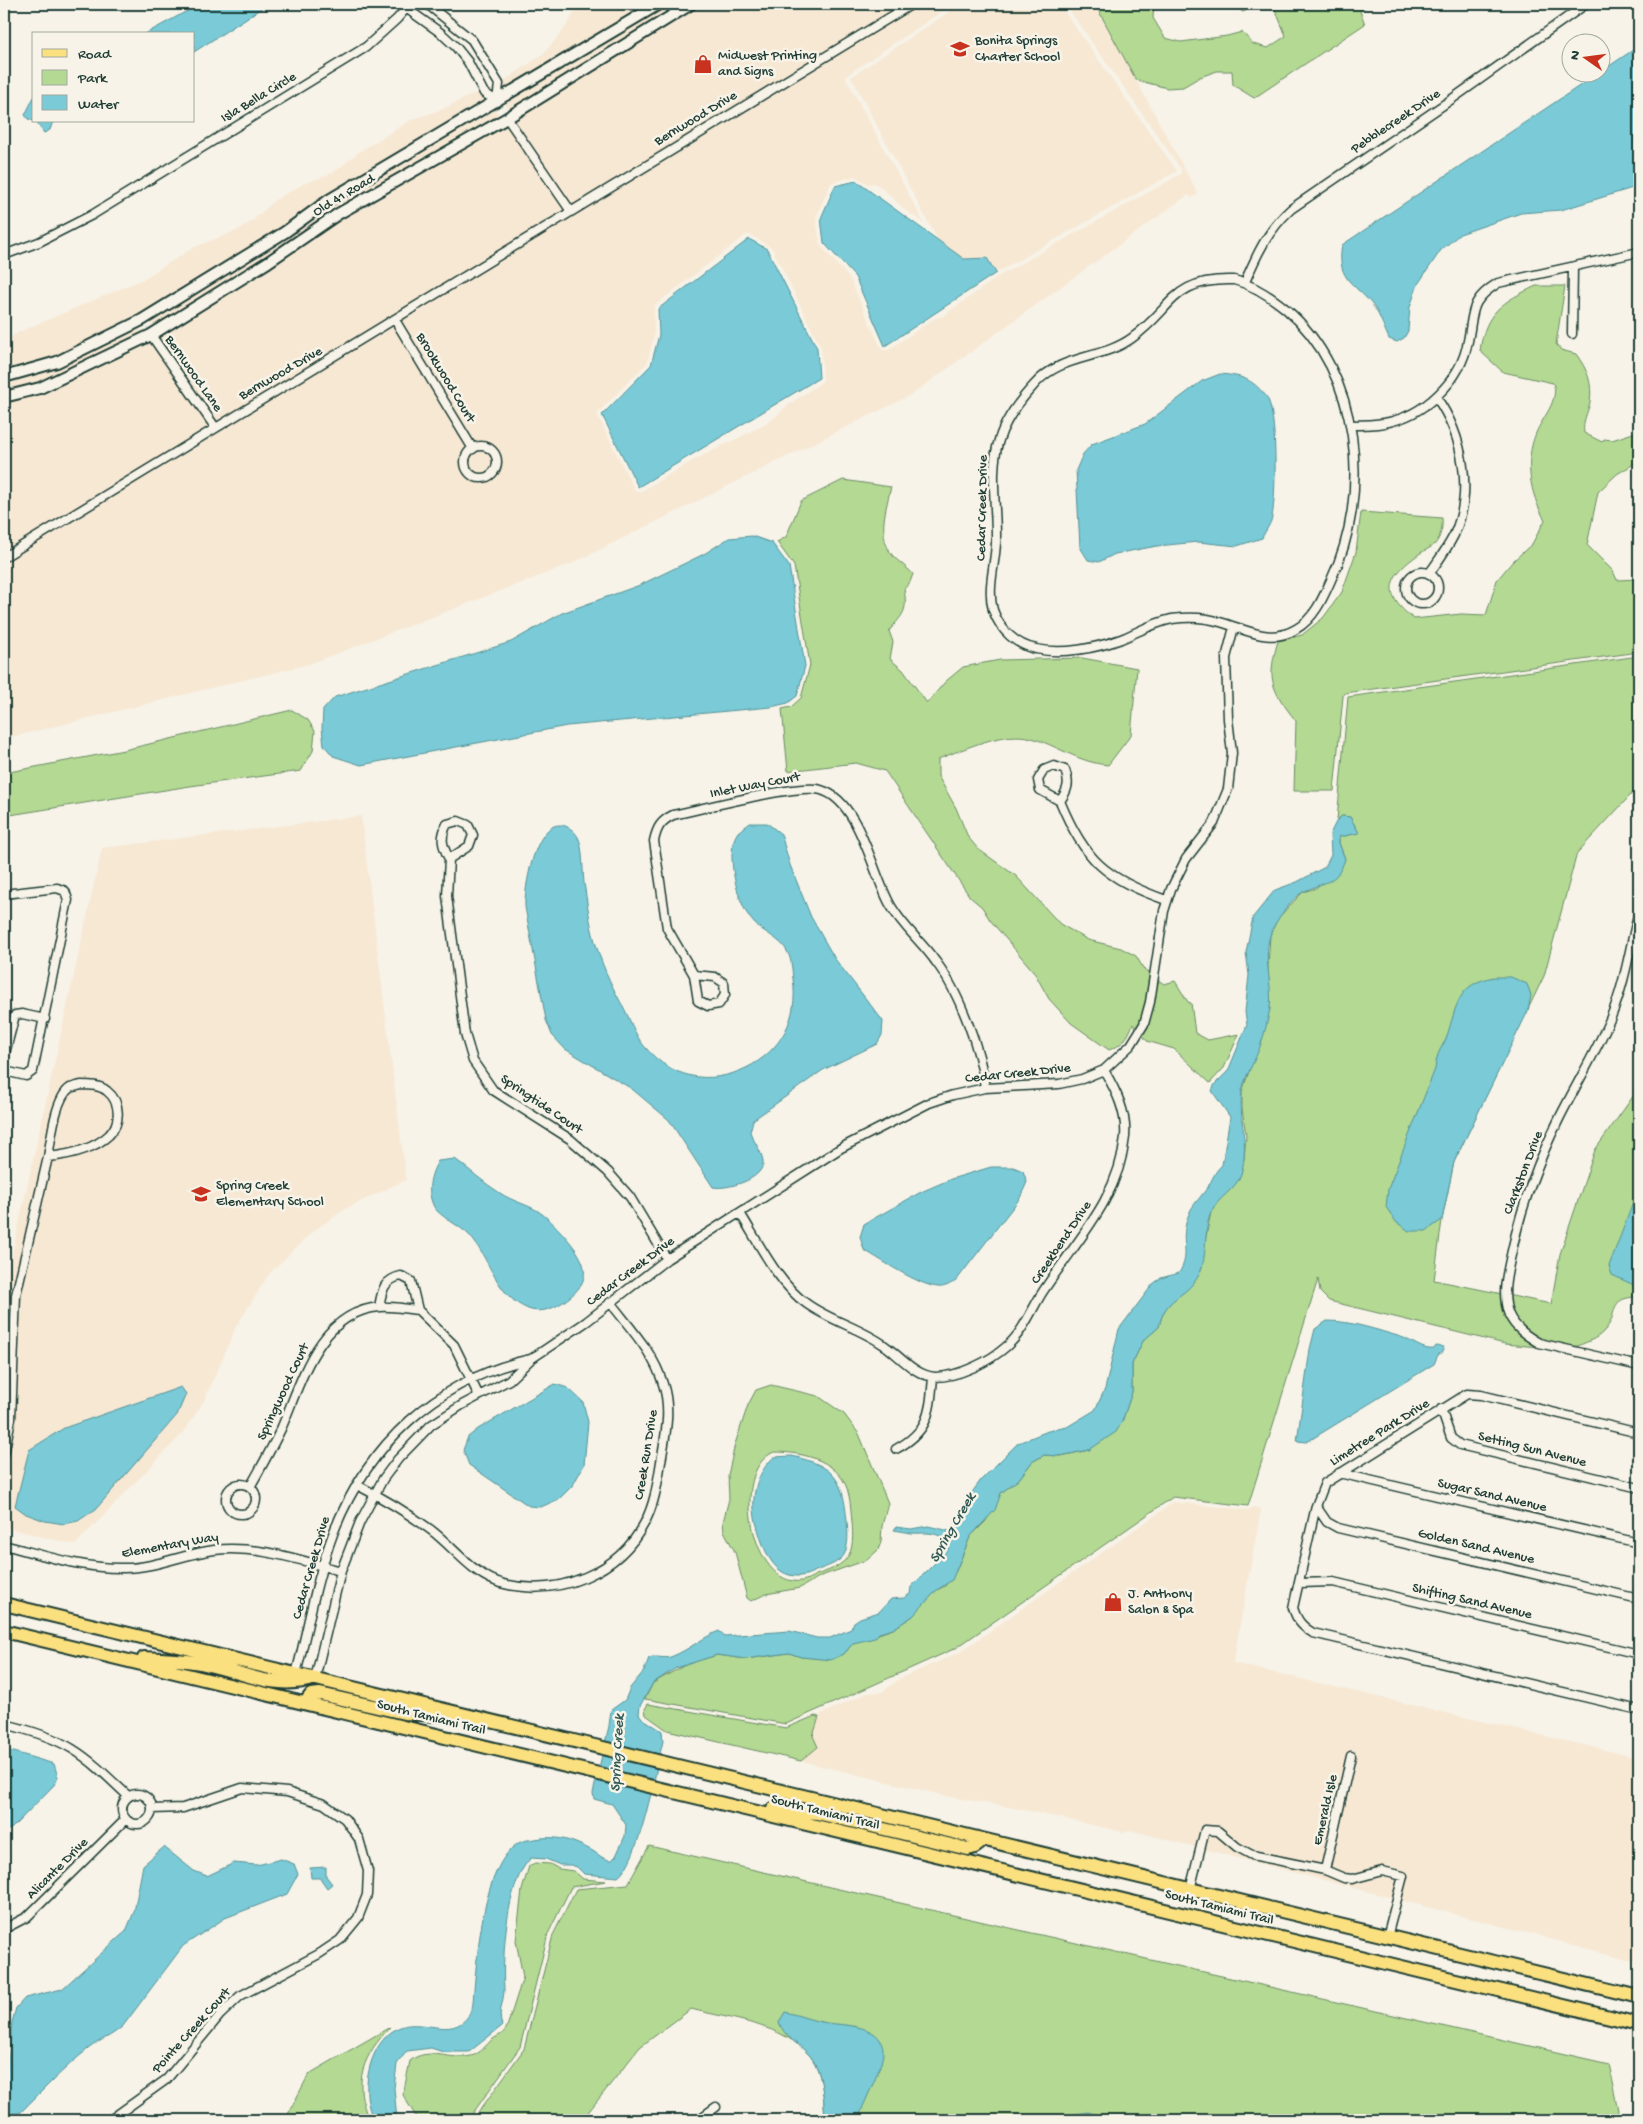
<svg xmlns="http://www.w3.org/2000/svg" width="1643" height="2124" viewBox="0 0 1643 2124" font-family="'Gochi Hand',sans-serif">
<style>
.built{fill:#f7e8d4;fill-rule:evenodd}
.green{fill:#b4d993;stroke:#6a8b64;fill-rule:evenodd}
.water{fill:#7acad7;stroke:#569296}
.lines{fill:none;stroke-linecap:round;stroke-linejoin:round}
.minor-casing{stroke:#1f3d34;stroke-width:11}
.tertiary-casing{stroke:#1f3d34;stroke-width:14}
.primary-casing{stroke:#1f3d34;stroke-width:16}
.minor{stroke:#f7f3e8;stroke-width:8}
.tertiary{stroke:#f7f3e8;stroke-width:10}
.primary{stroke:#fbe080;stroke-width:12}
.labels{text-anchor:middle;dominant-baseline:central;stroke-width:5;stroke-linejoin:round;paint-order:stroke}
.poi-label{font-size:14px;fill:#1f3d34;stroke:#f7f3e8;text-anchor:start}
.street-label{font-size:14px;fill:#1f3d34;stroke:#f7f3e8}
.water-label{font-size:15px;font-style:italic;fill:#315955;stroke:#f7f3e8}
</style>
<rect width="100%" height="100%" fill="#f7f3e8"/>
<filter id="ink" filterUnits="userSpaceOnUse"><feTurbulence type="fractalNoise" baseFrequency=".02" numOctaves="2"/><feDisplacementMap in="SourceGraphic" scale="10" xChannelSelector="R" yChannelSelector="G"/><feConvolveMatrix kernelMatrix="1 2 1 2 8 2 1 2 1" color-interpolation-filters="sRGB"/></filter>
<g filter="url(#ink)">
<!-- built -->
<path class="built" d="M590 4H648L326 195 282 228 139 316 54 357 4 371V342L19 332 141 280 195 247 238 230 251 222 275 200 303 184 333 173 359 152 411 120 443 109 473 94 489 91 542 55 563 31 578 7Z
M670 4H680L509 110 505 103Z
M702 4H953L847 75 846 78 924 223 905 210 881 187 874 183 868 184 855 176 831 183 816 217 820 245 850 279 882 350H888L935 318 943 316 999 276 1181 174V169L1065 4H1095L1198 194 1191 198 1188 195 911 395 571 564 309 664 4 739V402L47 391 150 342 272 266 341 218 514 121 559 91ZM746 235H750L772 248 821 348 823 381 788 405 773 419 752 431 694 460 641 491H635L597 414 647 363 654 335V306Z
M961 4H1059L1177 171 996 273 987 258 964 259 937 239 851 77Z
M495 109 499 116 338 207 265 258 153 327 150 322 285 239 333 204Z
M140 328 143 332 119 345 38 383 4 391V383L59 367Z
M361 816 406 1180 347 1208 312 1232 269 1274 236 1327 205 1399 184 1432 75 1545 4 1527V1291L102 848Z
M1174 1502 1248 1510 1253 1507 1261 1509 1233 1663 1639 1758V1962L1130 1830 1123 1832 1020 1809 950 1797 801 1761 818 1748 813 1736 814 1727 821 1714 867 1693 882 1692 901 1678 960 1652Z"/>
<!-- green -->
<path class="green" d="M1095 4H1154L1153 18 1165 38 1181 42 1227 36 1242 32 1253 44 1268 48 1286 36 1273 4H1369L1360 11 1365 24 1254 98 1233 85 1232 71H1217L1200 77 1183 87 1167 88 1136 80Z
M1231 4H1259L1243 12Z
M1536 286H1565L1556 344 1561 350 1576 354C1587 369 1593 383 1590 402 1588 413 1582 421 1584 433L1602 442 1604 439 1612 440 1636 432 1639 426V461L1617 474 1598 492 1587 545 1613 571 1617 580 1639 579V652L1345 693 1343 696 1334 791H1294L1296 721C1272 690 1266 681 1278 641L1302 635 1323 618 1342 592 1356 552 1361 512 1442 518C1443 526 1441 537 1435 544 1432 547 1426 550 1422 552 1390 574 1378 592 1414 619L1461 614 1486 615 1497 580 1513 561 1532 544 1545 520C1530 494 1524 462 1536 433 1542 418 1560 400 1553 383L1503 372 1480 351C1485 312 1502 302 1536 286Z
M843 480 891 487C886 508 878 533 890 552 894 559 907 567 913 574L910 582 904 589C908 612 903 614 889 631L893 642 890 659 903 670 927 703 945 682 963 667 1000 660 1082 658 1137 668 1131 735 1108 765C1080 763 1058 746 1032 738 1004 730 965 749 938 759V776L956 808 968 837 978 849 1016 876 1060 924 1088 940 1121 948 1136 956 1145 971 1164 984 1175 981 1188 1002 1191 1003 1195 1033 1208 1040 1239 1034 1224 1068 1210 1083 1174 1049 1147 1041 1133 1024C1128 1037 1123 1045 1109 1050L1071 1023 1049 999 1034 972 990 920 982 907 970 897 885 771 856 763 788 771 782 709 791 707 801 698 810 665 794 566 777 542 786 537 801 501Z
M1639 656V786L1577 853 1544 976 1454 1162 1442 1220 1434 1280 1551 1304 1560 1254 1595 1150 1639 1088V1297C1605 1297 1621 1315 1603 1332 1597 1339 1586 1342 1578 1346L1538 1347 1505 1344 1329 1301 1320 1292 1318 1279 1248 1506 1173 1497 956 1648 786 1724 645 1699 653 1683 687 1664 717 1655 746 1659 789 1653 801 1657 831 1659 844 1654 853 1643 893 1629 913 1616 923 1603 937 1590 945 1586 956 1571 970 1537 986 1521 1001 1493 1019 1479 1032 1462 1044 1455 1060 1456 1089 1450 1122 1422 1132 1392V1364L1143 1341 1159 1327C1161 1316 1166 1304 1176 1298L1202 1256 1211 1212 1217 1201 1226 1193 1244 1159 1246 1136 1242 1109V1092L1270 1009 1268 966 1270 935 1278 918 1297 898 1303 892 1316 888 1345 859 1339 843V837L1359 833 1350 817 1342 816 1337 820 1348 697Z
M292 710 308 720 315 731 313 751 301 771 190 786 4 816V773L124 750Z
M771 1385 818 1396 844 1414 859 1434 888 1503 882 1526 881 1542 878 1550 867 1560 821 1576 800 1588 766 1594 751 1601 747 1598 735 1552 724 1531 723 1522 729 1499 728 1475 735 1444 748 1405 756 1390ZM774 1452C804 1452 843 1461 849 1496 851 1504 851 1514 852 1522 853 1533 854 1551 846 1559 838 1568 827 1571 816 1575 812 1577 807 1580 802 1581 752 1589 729 1470 774 1452Z
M648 1704 786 1728 815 1716 819 1717 813 1736 818 1747 801 1761 667 1730 646 1715 645 1709Z
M649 1846 1609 2064 1619 2110 1617 2120H825C824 2102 823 2072 811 2057 785 2024 729 2019 691 2009L640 2047 582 2120H473L524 2049 553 1935 576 1889 628 1884Z
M535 1863 550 1864 559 1869 574 1871 583 1879 606 1881 571 1887 548 1934 520 2047 468 2120H418L403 2095 410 2061C428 2046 450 2061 471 2056 481 2054 485 2045 493 2039 499 2035 503 2035 507 2027L523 1977 516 1941 522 1890 529 1866Z
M390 2027C363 2056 352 2081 369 2120H285L309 2074Z"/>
<!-- water -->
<path class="water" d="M200 4H268L194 52V34H145Z
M1639 46V186L1561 210 1521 213 1460 234 1441 250 1418 284 1410 307 1408 331 1404 338 1397 342 1389 339C1385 330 1381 319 1376 310 1359 284 1335 283 1342 245Z
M34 97V121L28 119 25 115Z
M35 121H53L50 130 44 133Z
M856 181 964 259 987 258 996 273 885 346 855 277 824 243 821 218 835 186Z
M749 239 767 249 817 348 819 378 638 487 602 415 651 365 659 335 658 309Z
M1220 374C1242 376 1251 378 1266 396 1278 411 1276 497 1272 517 1271 524 1265 531 1262 538L1237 546 1198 542 1157 546 1115 554 1099 562 1088 560 1080 547 1076 470 1083 454 1092 444 1145 424 1202 381Z
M752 536 772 543 789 566 805 666 797 696 788 703 771 707 567 726 361 765 333 756 324 745 322 728 323 710 335 697 511 642 562 613 640 585 704 554 729 538Z
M1342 816 1350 817 1359 833 1339 837V843L1345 859C1337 885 1324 881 1303 892 1292 898 1275 921 1271 933 1262 957 1273 984 1270 1008 1267 1026 1261 1047 1253 1063 1249 1072 1244 1080 1242 1091 1238 1120 1250 1143 1241 1174 1236 1190 1218 1197 1211 1212 1203 1231 1208 1258 1199 1275 1185 1300 1165 1295 1159 1327L1143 1341 1132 1364V1392L1122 1422 1116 1432 1089 1450 1060 1456 1044 1455 1032 1462 1019 1479 1001 1493 995 1510 970 1537 952 1580 937 1590 913 1616 893 1629 879 1633 875 1638 853 1643 844 1654 831 1660 801 1657 789 1653 746 1659 717 1655 676 1668 653 1683 640 1706 639 1714 642 1718 662 1731 663 1741C656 1769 639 1863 618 1877L584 1874 577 1867 571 1865H560L546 1859 531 1858C506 1881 502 1957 504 1989 504 2004 497 2010 502 2026L469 2052H443L431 2048 407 2051 397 2064 394 2088 397 2120H374C359 2094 368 2044 396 2029 421 2015 451 2042 469 2015 474 2007 473 1998 474 1989 478 1951 483 1867 517 1844 522 1840 529 1840 535 1839 556 1835 571 1840 589 1849 598 1853 602 1860 612 1860L616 1856 625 1836 626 1825 612 1804 594 1799 593 1793 609 1726 611 1710 625 1700 630 1688 644 1671 649 1658C658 1655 665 1660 673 1656 690 1649 703 1637 719 1631L725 1636 789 1631 817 1638H830L851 1629 854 1622 860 1618 879 1612 891 1599 904 1598 910 1594 911 1587 948 1550 947 1540C931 1530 927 1534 911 1533 906 1532 900 1531 894 1530L896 1527 911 1529 928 1526 950 1531 956 1523 965 1502 981 1480 1018 1443 1048 1431 1067 1427 1095 1410 1105 1389 1119 1329 1153 1284 1161 1278 1179 1273C1190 1255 1182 1247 1185 1228 1189 1206 1196 1204 1207 1188 1213 1179 1214 1172 1222 1165L1230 1117 1212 1091 1215 1084 1228 1071 1247 1025 1245 1012 1249 975 1246 952 1253 917 1275 890 1297 882 1325 867 1331 855 1330 834 1337 820Z
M750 823H767L781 834 790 865 811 917 835 959 883 1021 882 1035 877 1044 823 1070 753 1120 750 1132C753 1140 762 1152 763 1161 765 1179 727 1190 713 1187L669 1120 632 1089 565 1049 552 1035 546 1020 525 907C524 889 535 822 561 825 568 826 574 830 578 837 584 847 582 876 585 889 588 909 591 930 597 948 604 970 614 991 625 1010 631 1022 636 1037 645 1047 671 1078 709 1086 746 1068 781 1051 799 1018 793 979 792 971 792 961 788 953 781 937 759 932 750 918 737 901 724 850 738 832 741 829 747 826 750 823Z
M1494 977H1511L1527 984 1531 995 1528 1011 1454 1162 1442 1220 1426 1231H1409L1396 1222 1386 1207 1388 1189 1435 1069C1436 1062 1437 1055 1440 1050 1442 1045 1446 1041 1447 1036 1457 1005 1457 984 1494 977Z
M455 1159C470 1170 484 1183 500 1193 512 1201 526 1204 538 1211 547 1217 556 1226 563 1234 587 1261 597 1281 560 1304 550 1310 538 1313 528 1309 496 1296 490 1259 470 1236 461 1226 440 1217 434 1207 426 1191 430 1175 438 1161Z
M991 1167H1013L1023 1171 1027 1182 1020 1198 956 1281C950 1284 944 1288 938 1287 920 1286 881 1260 864 1250L860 1237 864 1224 921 1192 951 1179Z
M1639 1187V1286H1636L1612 1275 1609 1266Z
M1327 1321C1351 1321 1377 1330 1401 1337 1411 1340 1423 1351 1434 1349L1436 1346 1444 1347 1442 1352 1438 1355 1434 1364 1307 1442 1297 1441 1310 1349 1315 1329Z
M555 1384 568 1388 583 1402 588 1422 584 1465 573 1485 559 1499 541 1507 529 1506 469 1465 463 1450 468 1437 478 1429Z
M181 1387 186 1394 177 1415 96 1509 78 1521 64 1524 45 1521 26 1514 15 1506 29 1450 64 1428Z
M792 1456C835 1466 843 1479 847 1521 848 1532 849 1545 844 1555 839 1563 826 1567 818 1570 813 1572 806 1576 800 1576 771 1578 762 1544 756 1522 750 1498 756 1473 774 1457Z
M4 1749 54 1764 58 1777 54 1785 12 1828 4 1832Z
M164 1847 194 1871 207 1876 234 1863 257 1865 281 1859 294 1864 298 1874 287 1894 225 1918 183 1946 123 2026C111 2037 99 2040 88 2049 64 2068 42 2091 20 2113L9 2114 5 2092 12 2022 16 2008 25 1998 62 1989 126 1931 134 1912 143 1865Z
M326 1867V1876L332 1884 327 1888 320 1878H311L310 1868Z
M785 2012C799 2015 813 2021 827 2023 850 2026 893 2025 881 2063 875 2083 864 2101 858 2120H825C824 2102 823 2071 810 2056 800 2044 784 2038 779 2022Z
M1088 2112 1114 2120H1062L1069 2115Z"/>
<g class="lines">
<!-- minor casing -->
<g class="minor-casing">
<path id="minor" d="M4 5 6 4
M406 8 441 33 456 47 468 62 484 93 497 101 499 84 472 40 427 4
M507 118 570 210
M4 255 39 242 92 215 366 47 397 19 410 4
M1234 280C1254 285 1270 296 1286 309 1361 373 1372 494 1331 580 1323 598 1314 619 1296 629 1270 645 1246 629 1220 622 1204 617 1188 617 1172 619 1153 623 1138 632 1121 639 1097 648 1062 655 1036 649 1016 645 1000 630 993 610 987 589 995 565 996 543 997 512 989 470 999 440 1005 420 1021 399 1035 384 1061 354 1102 360 1132 338 1174 308 1171 278 1234 280Z
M1245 282C1257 254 1268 230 1291 209L1452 99 1586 4
M395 320 473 449
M1572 334 1573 268
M151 335 215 427
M1350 425C1361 425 1373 425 1384 423 1424 416 1461 381 1468 341 1474 311 1469 301 1498 283L1639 252
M465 462a16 16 0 1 1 32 0a16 16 0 1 1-32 0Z
M4 557 912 4
M1406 588a16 16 0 1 1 32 0a16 16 0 1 1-32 0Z
M1429 574C1438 561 1447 549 1454 535 1474 491 1463 435 1436 397
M1054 766 1065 770C1070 783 1068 790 1060 801L1040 790 1038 780 1044 770Z
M1060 801C1084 860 1106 879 1166 900
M458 821 468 825 473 835 469 846 449 859C442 845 440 838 447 824Z
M449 859 447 896 465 1034 473 1061 493 1090 570 1139 608 1172 630 1197 667 1259
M4 894 57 888 65 891 68 900 33 1071 26 1076 9 1072 4 1068
M1639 911C1630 947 1625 983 1611 1017 1596 1052 1576 1085 1559 1119 1537 1163 1521 1207 1511 1255 1507 1274 1501 1295 1509 1315 1515 1328 1527 1336 1539 1343L1639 1366
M694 975 667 928 654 841C657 827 661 821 673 815 702 809 798 783 821 790 860 801 872 874 891 906 903 927 922 942 936 962 959 992 981 1050 985 1088
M694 975 715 977 724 983 725 995 719 1004 708 1006 698 1001Z
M4 1057 15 1015 22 1014 45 1019
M81 1085C90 1085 100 1085 107 1091 121 1102 121 1123 109 1135 94 1149 68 1155 48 1157 51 1140 55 1098 70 1088 73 1087 78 1086 81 1085Z
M740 1213C758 1242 779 1285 807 1304 831 1321 860 1328 884 1345 899 1355 915 1376 935 1377 958 1377 989 1362 1007 1346 1023 1332 1031 1311 1042 1293 1074 1243 1119 1200 1125 1137 1127 1112 1116 1091 1104 1070
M379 1307C382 1291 383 1280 401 1276L411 1281 418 1310
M1441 1409 1451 1438 1460 1445 1639 1488
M1639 1433 1481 1395 1467 1394 1325 1483 1316 1506 1293 1608C1297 1620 1301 1626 1313 1633L1639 1710
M896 1449C930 1431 930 1411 933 1377
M4 1454 11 1419 16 1295 48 1157
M1339 1473 1639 1543
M226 1499a15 15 0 1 1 30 0a15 15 0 1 1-30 0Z
M357 1485C383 1498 408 1513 431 1530 455 1548 473 1576 504 1584 559 1597 619 1573 645 1522 656 1501 658 1478 662 1456 666 1432 671 1408 663 1384 654 1353 630 1328 610 1302
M250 1487C261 1468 271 1449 281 1429 301 1383 318 1312 380 1307 392 1306 406 1309 418 1310L454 1345 479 1396
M1316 1506 1327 1522 1338 1528 1639 1599
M4 1545C43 1555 83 1569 124 1568 155 1568 183 1554 214 1550 257 1545 299 1560 341 1571
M1299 1583 1333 1582 1639 1654
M296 1674C308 1628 316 1579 333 1534 367 1445 437 1379 531 1359
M315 1679 341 1571 360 1522 383 1479 398 1459 431 1425 462 1405 509 1380 531 1359 586 1322 667 1259 841 1148 929 1103 953 1095 985 1088 1059 1084 1082 1079 1104 1070 1131 1045 1144 1024 1150 1002 1164 911 1171 889 1186 859 1214 823 1228 789 1232 753 1228 719 1226 658 1234 627
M4 1724C68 1739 82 1752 128 1796
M122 1809a15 15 0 1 1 30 0a15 15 0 1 1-30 0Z
M1325 1870 1351 1756
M1190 1890 1205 1830 1218 1831 1237 1847 1252 1855 1325 1870 1344 1878 1352 1879 1382 1871 1403 1876 1387 1937
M4 1929 27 1917 125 1820
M110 2120 167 2079 220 2015 240 1996 319 1954 340 1940 358 1918 367 1895 368 1871 359 1839 345 1819 324 1804 287 1792 242 1788 183 1808 152 1809
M698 2120 716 2107"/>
</g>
<!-- tertiary casing -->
<g class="tertiary-casing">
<path id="tertiary" d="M4 377 57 362 142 320 285 232 329 200 659 4
M4 397 40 388 151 335 268 262 338 214 507 118 691 4"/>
</g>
<!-- primary casing -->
<g class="primary-casing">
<path id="primary" d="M4 1604 1639 1997
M4 1631 1639 2024
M144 1658C160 1659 177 1659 194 1662 237 1668 268 1691 313 1679
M305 1703 311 1695 320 1694 404 1713 440 1715
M773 1809 817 1813 968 1849 975 1847 984 1840"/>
</g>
<!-- minor -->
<use href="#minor" class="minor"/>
<!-- tertiary -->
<use href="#tertiary" class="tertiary"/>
<!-- primary -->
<use href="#primary" class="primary"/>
</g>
</g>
<!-- icons -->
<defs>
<g id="school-bare" transform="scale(1.5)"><path d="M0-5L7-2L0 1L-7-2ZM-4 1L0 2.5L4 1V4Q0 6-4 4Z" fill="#c8321e" stroke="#f7f3e8" stroke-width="2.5" paint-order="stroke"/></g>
<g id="shop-bare" transform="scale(1.5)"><path d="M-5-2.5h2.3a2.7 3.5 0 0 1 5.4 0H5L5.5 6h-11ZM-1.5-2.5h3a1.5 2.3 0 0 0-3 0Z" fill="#c8321e" stroke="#f7f3e8" stroke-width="2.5" paint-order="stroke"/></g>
</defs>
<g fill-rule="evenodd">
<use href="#school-bare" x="960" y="49"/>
<use href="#shop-bare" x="703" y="64"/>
<use href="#school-bare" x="201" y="1194"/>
<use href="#shop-bare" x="1113" y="1602"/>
</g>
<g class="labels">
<!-- poi labels -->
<g class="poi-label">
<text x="975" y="41">Bonita Springs<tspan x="975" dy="16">Charter School</tspan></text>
<text x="718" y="56">Midwest Printing<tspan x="718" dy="16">and Signs</tspan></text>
<text x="216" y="1186">Spring Creek<tspan x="216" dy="16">Elementary School</tspan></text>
<text x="1128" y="1594">J. Anthony<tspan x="1128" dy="16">Salon &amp; Spa</tspan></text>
</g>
<!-- street labels -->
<g class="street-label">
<text transform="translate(259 98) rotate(-31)">Isla Bella Circle</text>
<text transform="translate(696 119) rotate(-31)">Bernwood Drive</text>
<text transform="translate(1396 122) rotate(-34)">Pebblecreek Drive</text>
<text transform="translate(344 196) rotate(-31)">Old 41 Road</text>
<text transform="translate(193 374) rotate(55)">Bernwood Lane</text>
<text transform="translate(281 374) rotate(-30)">Bernwood Drive</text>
<text transform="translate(445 378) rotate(59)">Brookwood Court</text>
<text transform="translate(983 508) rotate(-89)">Cedar Creek Drive</text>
<text transform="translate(755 786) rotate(-11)">Inlet Way Court</text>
<text transform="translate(1018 1074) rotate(-6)">Cedar Creek Drive</text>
<text transform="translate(541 1105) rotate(34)">Springtide Court</text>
<text transform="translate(1524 1173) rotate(-69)">Clarkston Drive</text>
<text transform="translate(1062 1243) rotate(-56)">Creekbend Drive</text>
<text transform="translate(631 1272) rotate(-37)">Cedar Creek Drive</text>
<text transform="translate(284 1392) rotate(-65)">Springwood Court</text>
<text transform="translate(1380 1433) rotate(-32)">Limetree Park Drive</text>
<text transform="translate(1532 1450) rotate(14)">Setting Sun Avenue</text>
<text transform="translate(647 1455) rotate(-81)">Creek Run Drive</text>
<text transform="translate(1492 1496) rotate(13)">Sugar Sand Avenue</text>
<text transform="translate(170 1546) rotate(-10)">Elementary Way</text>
<text transform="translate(1476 1547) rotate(13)">Golden Sand Avenue</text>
<text transform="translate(312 1568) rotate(-74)">Cedar Creek Drive</text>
<text transform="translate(1472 1602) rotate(13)">Shifting Sand Avenue</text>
<text transform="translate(431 1718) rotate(14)">South Tamiami Trail</text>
<text transform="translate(1326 1810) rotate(-77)">Emerald Isle</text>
<text transform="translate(825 1813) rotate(14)">South Tamiami Trail</text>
<text transform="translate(58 1869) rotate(-45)">Alicante Drive</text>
<text transform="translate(1219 1908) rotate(14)">South Tamiami Trail</text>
<text transform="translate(192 2031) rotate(-48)">Pointe Creek Court</text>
</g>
<!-- water labels -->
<g class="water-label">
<text transform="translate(953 1528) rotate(-60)">Spring Creek</text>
<text transform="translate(618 1753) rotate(-87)">Spring Creek</text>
</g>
</g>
<!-- margin -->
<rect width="1643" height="2124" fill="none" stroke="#f7f3e8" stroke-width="20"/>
<rect x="10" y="10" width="1623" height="2104" fill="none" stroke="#1f3d34" stroke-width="2" filter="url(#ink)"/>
<!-- legend -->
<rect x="32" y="32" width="162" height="90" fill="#f7f3e8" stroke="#a1aaa0"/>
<rect x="42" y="49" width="25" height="8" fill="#fbe080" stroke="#a1aaa0"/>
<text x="78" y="58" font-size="15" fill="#1f3d34">Road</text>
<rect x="42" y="70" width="25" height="15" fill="#b4d993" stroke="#a1aaa0"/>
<text x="78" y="82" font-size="15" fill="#1f3d34">Park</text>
<rect x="42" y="95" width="25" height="15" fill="#7acad7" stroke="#a1aaa0"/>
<text x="78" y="108" font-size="15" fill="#1f3d34">Water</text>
<!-- north arrow -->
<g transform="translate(1586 58) rotate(284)"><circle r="24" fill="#f7f3e8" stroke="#a1aaa0"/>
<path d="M0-4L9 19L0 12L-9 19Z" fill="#c8321e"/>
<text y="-8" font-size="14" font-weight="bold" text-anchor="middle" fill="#1f3d34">N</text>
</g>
</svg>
